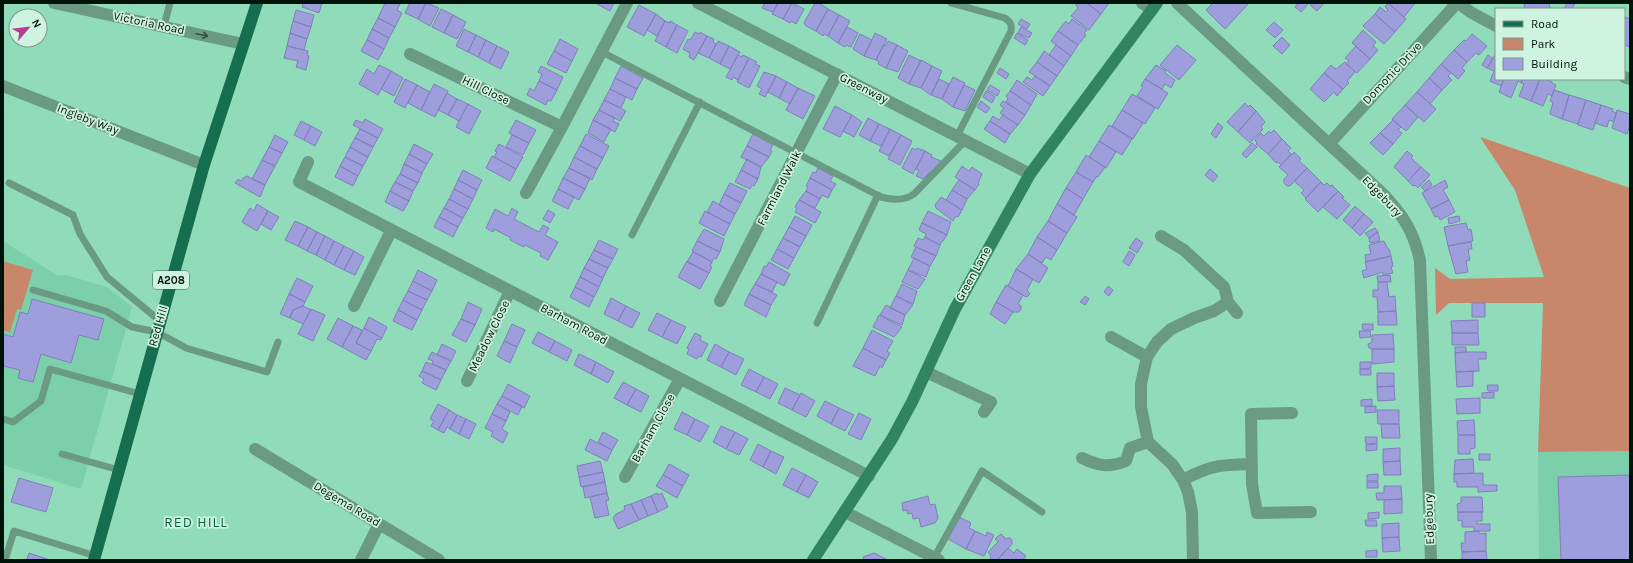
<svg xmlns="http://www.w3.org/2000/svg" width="1633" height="563" viewBox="0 0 1633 563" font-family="Karla,sans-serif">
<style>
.built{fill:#7ccfab}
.green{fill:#c8866a}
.building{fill:#9d9edb;stroke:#807fbb}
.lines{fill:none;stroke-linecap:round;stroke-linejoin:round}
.service{stroke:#6a9a84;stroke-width:7}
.minor{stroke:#6a9a84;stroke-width:12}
.secondary{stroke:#318362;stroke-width:12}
.primary{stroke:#156e4f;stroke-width:12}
.oneway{stroke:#305041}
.labels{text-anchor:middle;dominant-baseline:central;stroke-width:3.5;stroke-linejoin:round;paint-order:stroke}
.shield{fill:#cff3e1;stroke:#3e564a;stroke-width:1}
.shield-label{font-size:11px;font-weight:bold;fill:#00130a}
.street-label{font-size:12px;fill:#00130a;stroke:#cff3e1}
.quarter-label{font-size:14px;letter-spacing:1px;fill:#0a6043;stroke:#cff3e1}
</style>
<rect width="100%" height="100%" fill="#90dbb9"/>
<!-- built -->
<path class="built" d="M3 241 58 276 66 275 107 287 132 307 81 489 3 465Z
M1630 451V560H1539L1538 452Z"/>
<!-- green -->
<path class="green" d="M1480 137 1630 188V451L1538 452 1543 303H1449L1436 315 1435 268 1450 279 1544 277 1515 190Z
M3 261 33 270 21 310 17 309 10 332 3 330Z"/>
<!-- building -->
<path class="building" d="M303 3H322L319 13 302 7Z
M385 3 400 4 397 10 402 13 395 27 378 18Z
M410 3H426L418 19 405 13Z
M426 3 439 8 430 26 418 19Z
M595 3H614L610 11Z
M765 3H778L773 12 762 8Z
M778 3H792L783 19 772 14Z
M792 3 804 9 796 24 791 21 790 23 783 19Z
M815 3H819L828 9 816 31 806 26 804 23Z
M1075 3H1087L1101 14 1089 30 1071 16 1078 8Z
M1087 3H1109L1101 14Z
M1213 3H1249L1225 29 1206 10Z
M1298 3H1306L1308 4 1301 12 1295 7Z
M1312 3H1324L1317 11 1310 5Z
M1388 3 1406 19 1395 32 1375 14 1380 7 1386 12 1388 10 1385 7Z
M1388 3H1415L1404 17Z
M1524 3H1549L1550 9H1525Z
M1567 3H1575L1572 9H1564Z
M639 5 656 14 644 36 627 27Z
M441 9 453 15 444 33 432 27Z
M828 9 839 15 828 36 824 34 823 36 816 31Z
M296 10 314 15 311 27 293 21Z
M656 14 665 21 657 36 647 30Z
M1375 14 1395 32 1384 44 1363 26Z
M453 15 466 22 457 39 444 33Z
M839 15 850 21 838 43 828 36Z
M1624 17 1630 19V47L1624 45Z
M378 18 395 27 389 38 372 29Z
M1021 19 1030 24 1027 29 1018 24Z
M1072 19 1087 30 1084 34 1086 35 1078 45 1058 31 1066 21 1069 24Z
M293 21 311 27 307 39 290 33Z
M665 21 670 23V21L677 25 666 47 655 41Z
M1274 22 1283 30 1275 38 1266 30Z
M677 25 688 31 677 53 666 47Z
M847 27 858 33 851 47 846 45 845 47 838 43Z
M1021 27 1032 33 1029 38 1018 33Z
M372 29 389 38 384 49 367 40Z
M464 29 476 35 468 52 456 46Z
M1363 30 1376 42 1373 46 1378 50 1370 59 1352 43Z
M1058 31 1078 45 1071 56 1051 41Z
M695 32 699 34 700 32 707 36 694 60 689 57 690 53 683 49 688 39 690 40Z
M290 33 307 39 304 50 287 46Z
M875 33 887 39 876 60 864 56Z
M1017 33 1028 40 1025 45 1014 38Z
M860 34 872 40 864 56 853 49Z
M1472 34 1487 46 1479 55 1476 53 1467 62 1454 50 1464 40 1466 41Z
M476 35 486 40 478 57 468 52Z
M707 36 714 39 713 42 716 44 709 58 698 53Z
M1282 37 1290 45 1282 54 1273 46Z
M560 39 578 49 572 61 554 51Z
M367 40 384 49 378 60 361 51Z
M486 40 497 46 489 63 478 57Z
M718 41 729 46 720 64 709 58Z
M888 41 897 45 886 68 878 64 879 62 876 60 883 45 885 46Z
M897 45 908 51 898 72 886 68Z
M1056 45 1071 56 1064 66 1049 55Z
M1177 45 1196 60 1179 80 1160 65Z
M287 46 308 51 307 55 309 56 306 70 296 67 298 61 284 58Z
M497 46 509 52 501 69 489 63Z
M729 46 740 52 730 69 720 64Z
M1356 46 1370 59 1357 73 1346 64 1349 61 1345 58Z
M1454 50 1467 62 1462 68 1465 71 1458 79 1441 64Z
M554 51 572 61 566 73 547 64Z
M1044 51 1064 66 1057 76 1037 62Z
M738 55 742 57 743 55 749 58 738 80 733 77 732 80 726 77Z
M909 55 921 61 909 84 898 78Z
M1488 55 1493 59 1487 68 1482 65Z
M1494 56 1496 57V79H1504L1501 86 1490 81 1494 71 1487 68Z
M749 58 757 62 755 64 760 66 749 88 737 82Z
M921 60 932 66 921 88 909 84Z
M1037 62 1057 76 1050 86 1029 72Z
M1345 62 1355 72 1347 81 1349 83 1343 89 1324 73 1331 65 1336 69Z
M1441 64 1451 73 1448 76 1452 80 1442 90 1429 78Z
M379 65 391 71 378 95 359 84 367 69 374 74Z
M1156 65 1166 71 1165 73 1175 80 1171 88 1165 84 1162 89 1145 79Z
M541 66 563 77 557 90 539 81 542 74 538 72Z
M621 66 643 78 637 89 615 78Z
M932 66 942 71 931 95 921 88Z
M1000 68 1009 74 1006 79 997 73Z
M391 71 403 78 394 96 381 89Z
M764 72 776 76 765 97 759 94 762 89 757 86Z
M1324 73 1343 89 1337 96 1334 92 1324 102 1310 89Z
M776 76 787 82 779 98 768 92Z
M1035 76 1050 86 1043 96 1023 82 1027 77 1032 80Z
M953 77 965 83 953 107 942 99Z
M615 78 637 89 632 100 610 89Z
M1429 78 1442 90 1430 104 1417 92Z
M405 79 417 85 405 108 394 102Z
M939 79 949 84 942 99 931 95Z
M1145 79 1168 93 1158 109 1137 96 1143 87 1141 86Z
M1504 79H1523L1521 83 1518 81 1511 98 1499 92Z
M1523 79H1540L1531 101 1519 96 1524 84 1521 83Z
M1540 79H1546L1552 82V83L1556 85 1552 96 1548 94 1543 106 1531 101Z
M1017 80 1037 94 1031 105 1010 91Z
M539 81 557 90 551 101 548 100 546 105 527 95 530 88 534 91Z
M787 82 798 88 790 104 779 98Z
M434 84 448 91 435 117 421 110Z
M417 85 430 92 421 110 408 103Z
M964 85 975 90 965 111 953 107Z
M990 85 1000 91 997 96 987 90Z
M798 88 815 96 803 119 786 110Z
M610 89 626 97 621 108 604 100Z
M1554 90 1569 95 1562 119 1550 114 1553 102 1550 101Z
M986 91 995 97 992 103 983 97Z
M1010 91 1031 105 1025 115 1006 102 1008 98 1006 96Z
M1417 92 1436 109 1424 122 1405 105Z
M447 93 457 99 448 115 438 110Z
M1132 94 1155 108 1145 124 1122 110Z
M1569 95 1586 100 1578 124 1562 119Z
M457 99 468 104 459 121 448 115Z
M604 100 626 111 620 121 599 110Z
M1586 100 1601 105 1593 130 1578 125Z
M981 101 990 108 986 113 977 107Z
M1003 101 1025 115 1018 125 1000 113 1004 108 1000 105Z
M1245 103 1248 107 1250 105 1256 111 1238 132 1227 122Z
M468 104 481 111 469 134 456 127Z
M1405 105 1418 117 1406 131 1392 119Z
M1601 105 1613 109 1612 111 1616 113 1614 122 1609 120 1607 127 1595 123Z
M835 106 852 115 840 137 823 129Z
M599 110 615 118 613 121 619 124 615 132 593 120Z
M1122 110 1143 123 1133 139 1112 126Z
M1617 110 1630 114V125L1627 134 1612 128Z
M1256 111 1265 122 1261 127 1263 129 1250 143 1238 132Z
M852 115 862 122 854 137 843 131Z
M1003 115 1018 125 1010 134 990 121 993 116 999 120Z
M868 118 879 124 870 141 859 135Z
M365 119 383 129 378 138 353 125 356 120 363 123Z
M516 120 536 130 529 143 509 133Z
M593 120 611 129 604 142 588 133Z
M1393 120 1401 127 1398 130 1402 133 1393 144 1380 133Z
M301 121 311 126 304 140 294 135Z
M990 121 1010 134 1005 143 984 129Z
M1218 123 1223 127 1216 138 1211 134Z
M879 124 890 129 881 146 870 141Z
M1109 125 1132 139 1122 155 1099 141Z
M311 126 322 132 315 146 304 140Z
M360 129 378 138 373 147 355 138Z
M890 129 901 135 889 156 879 151Z
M1274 130 1282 139 1268 154 1256 144 1257 143 1255 140 1261 133 1264 136 1269 131 1271 133Z
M1380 133 1393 144 1383 155 1370 143Z
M586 134 609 146 603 158 580 146Z
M753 134 773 145 770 150 772 151 769 157 747 146Z
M275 135 288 142 282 153 269 147Z
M512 135 529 143 523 155 506 147Z
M901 135 912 141 900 165 888 159Z
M355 138 373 147 368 157 350 147Z
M1282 139 1291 148 1288 151 1291 154 1281 165 1278 162 1276 163 1268 154Z
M1099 141 1116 152 1106 168 1089 157Z
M1252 143 1257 147 1246 158 1242 154Z
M414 144 433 154 427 164 409 154Z
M499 144 523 157 516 169 494 157 497 152 495 151Z
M580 146 603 158 597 169 574 157Z
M747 146 769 157 761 167 741 157Z
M269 147 282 153 275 166 262 160Z
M350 147 368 157 363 166 345 157Z
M912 148 916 150 917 148 925 151 913 174 902 168Z
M925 151 932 155 931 157 941 161 931 174 930 172 923 179 916 176 919 170 916 169Z
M1407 151 1413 156 1411 158 1421 167 1408 181 1394 167Z
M1294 152 1301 159 1299 161 1307 168 1290 186H1287L1284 183V179L1288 175 1279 167Z
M409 154 427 164 422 173 404 164Z
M1086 155 1105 167 1098 177 1097 176 1093 182 1076 172Z
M492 156 516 169 510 181 486 168Z
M345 157 363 166 358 176 340 166Z
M574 157 597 169 592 180 569 168Z
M747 159 761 167 758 179 741 170Z
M262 160 275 166 265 185 252 179Z
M404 164 422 173 418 183 400 174Z
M340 166 358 176 353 186 335 177Z
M962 166 969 171 972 167 982 174 978 183 979 184 975 190 955 177Z
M1421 167 1430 175 1418 188 1415 185 1413 186 1408 181Z
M569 168 590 178 585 189 563 178Z
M818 168 833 176 830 181 836 184 832 190 810 178 813 172 816 173Z
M1307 168 1321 182 1306 198 1301 193 1304 190 1294 181Z
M1210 169 1218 176 1213 182 1205 175Z
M463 170 482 180 477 190 458 180Z
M741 170 758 179 754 186 752 185 750 189 735 182Z
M1076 172 1093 182 1083 199 1066 188Z
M400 174 418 183 413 191 395 182Z
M247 176 265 185 260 197 235 183 238 179 241 181 243 178Z
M563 178 585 189 579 200 558 189Z
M810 178 832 190 828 198 822 195 820 199 806 191 808 187 806 186Z
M458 180 477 190 473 199 454 189Z
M959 180 975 190 967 199 952 190Z
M1429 180 1432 185 1425 191 1421 187Z
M1445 180 1448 187 1443 190 1449 200 1431 209 1422 193Z
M395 182 413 191 409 201 390 191Z
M1321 182 1324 185 1327 183 1330 186 1332 185 1338 191 1318 212 1305 199Z
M730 183 747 191 741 203 724 194Z
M1066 188 1083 199 1074 215 1057 204Z
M454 189 473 199 468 209 449 199Z
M558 189 574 197 568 209 552 201Z
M952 190 967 199 962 210 946 200Z
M390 191 409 201 403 211 385 202Z
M806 191 820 199 815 208 799 200Z
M1338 191 1344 197 1342 198 1350 205 1337 219 1323 207Z
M724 194 741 203 735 214 719 205Z
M941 197 962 210 958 217 956 216 953 221 936 208 935 205Z
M449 199 468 209 463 218 444 208Z
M799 200 821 212 815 223 795 212 797 208 795 207Z
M1449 200 1455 212 1440 220 1438 216 1435 217 1431 209Z
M713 201 735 214 730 224 707 212Z
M257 204 268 211 257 231 242 222 250 208 254 211Z
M1057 204 1077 217 1067 233 1048 221Z
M1355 206 1364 214 1352 228 1343 220Z
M444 208 463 218 458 227 439 217Z
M512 208 518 212 514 219 539 232 543 225 549 228 545 235 558 242 548 260 540 256 541 253 525 245 524 247 510 240 511 238 494 229 493 232 486 228 495 209 508 216Z
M548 210 555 214 550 223 543 219Z
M268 211 279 217 271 230 261 224Z
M705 211 730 224 724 236 699 223Z
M928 211 951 222 947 235 922 223Z
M1364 214 1373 222 1360 236 1352 228Z
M795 216 812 225 806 236 789 227Z
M1459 216 1460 221 1449 224 1448 218Z
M439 217 458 227 453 237 434 227Z
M295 221 308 227 298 246 285 240Z
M1048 221 1067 233 1057 250 1037 237Z
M922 223 947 235 943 241H942L940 245 925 237 926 234 919 230Z
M1466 223 1468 230 1471 229 1473 241 1448 246 1444 227Z
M308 227 317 232 307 251 298 246Z
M789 227 806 236 800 247 783 238Z
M1375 228 1378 232 1369 238 1365 233Z
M704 229 724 239 720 252 697 241Z
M317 232 325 236 316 255 307 251Z
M1378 232 1380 241 1370 243 1369 238Z
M325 236 334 241 325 260 316 255Z
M925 237 940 245 936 256 914 246 918 238 923 240Z
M1037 237 1057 250 1051 260 1046 257 1042 263 1028 254Z
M783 238 800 247 794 258 777 249Z
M1136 238 1143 243 1137 253 1129 248Z
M599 240 618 249 613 259 594 250Z
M334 241 344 246 334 265 325 260Z
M697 241 720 252 716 259 714 258 712 262 692 251Z
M1384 241 1388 249H1389L1391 256 1366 262 1365 255 1371 254 1369 245Z
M1471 242 1472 249H1468L1470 260 1466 261 1468 272 1456 274 1448 246Z
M344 246 354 251 344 270 334 265Z
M916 247 936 256 930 266 911 257Z
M777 249 794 258 788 269 771 260Z
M594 250 613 259 608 268 589 259Z
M354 251 364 257 355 275 344 270Z
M1129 251 1135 255 1129 266 1123 262Z
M693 252 712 262 710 266 712 267 709 273 687 262Z
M1028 254 1048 268 1039 283 1016 269Z
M1391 256 1393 266 1391 267 1393 273 1383 275V272L1364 278 1362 271 1367 269 1365 262Z
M914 258 930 266 926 277 908 270Z
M589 259 608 268 603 278 584 268Z
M687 261 709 273 700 289 678 277Z
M769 262 790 274 784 286 761 274 764 266 766 267Z
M584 268 603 278 599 287 580 277Z
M1016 269 1033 279 1027 290 1030 294 1028 296 1026 297 1008 286Z
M418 270 437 280 432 291 413 281Z
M908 270 925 279 918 289 902 282Z
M761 274 777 282 772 292 755 284Z
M1390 275 1391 282H1378L1377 276Z
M580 277 599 287 594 297 575 287Z
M297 278 313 286 305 302 289 294Z
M413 281 432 291 427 300 408 291Z
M1378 282H1387L1389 297 1395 296 1396 311 1378 312 1377 297H1373V290H1378Z
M755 284 777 295 771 305 749 294Z
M902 284 917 291 913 304 896 296Z
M1006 285 1023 295 1018 304 1021 306V309L1019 312H1013L996 302Z
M1108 286 1113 290 1109 296 1104 292Z
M575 287 594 297 589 307 570 297Z
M408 291 427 300 422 310 403 300Z
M289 294 305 302 303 306 293 310 290 318 280 314Z
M749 294 771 305 766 317 744 305Z
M896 296 913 305 905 315 890 308Z
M1085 296 1089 299 1085 305 1080 302Z
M611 298 626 306 618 321 604 314Z
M32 299 104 319 98 340 79 335 71 363 41 354 33 382 18 378 20 370 3 366V334L13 337 20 312 28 314Z
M403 300 422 310 417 320 398 310Z
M468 302 482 309 475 325 461 319Z
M996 302 1013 312 1005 324 990 314Z
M1472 303H1485V317H1472Z
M886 305 905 315 902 325 880 315Z
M303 306 311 310 303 324 290 318 293 310Z
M626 306 640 313 632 328 618 321Z
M311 309 325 315 313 341 298 334Z
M398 310 417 320 412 330 393 321Z
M1396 311 1397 325H1378V312Z
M657 313 671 320 662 337 648 330Z
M879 315 902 327 894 337 873 327Z
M369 317 387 327 382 338 364 328Z
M338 318 353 326 342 347 327 339Z
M461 319 475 325 466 342 452 335Z
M671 320 686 327 677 344 662 337Z
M1478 320V333H1452L1451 321Z
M512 324 525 330 517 347 504 341Z
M1362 324H1373V330H1363Z
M353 326 362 330 356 343 371 351 366 360 342 347Z
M364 328 382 338 381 340 377 339 371 351 356 343Z
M872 330 893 341 887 351 890 353 886 360 863 348Z
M1359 331H1370L1371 337 1360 338Z
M538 332 555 341 549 352 532 343Z
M695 333 701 336 700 340 708 344 701 357 699 356 697 359 687 354 689 349 687 348Z
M1452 333H1478L1479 345H1452Z
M1393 334 1394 349H1372L1369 348 1368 344 1372 342V335Z
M504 341 517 347 510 363 497 356Z
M555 341 572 350 567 361 549 352Z
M442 344 456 351 451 361 437 355Z
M715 344 729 352 721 367 707 360Z
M1455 347H1466V352L1455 353Z
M863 348 886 360 882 368 880 366 875 376 853 366Z
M1372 349H1394V362L1372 364Z
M432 352 451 361 446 370 432 363 433 361 428 359Z
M729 352 744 359 736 375 721 367Z
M1466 352H1486V359H1478L1479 371 1456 372 1455 353Z
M579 354 596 362 591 374 574 365Z
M426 362 446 370 441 380 422 371Z
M596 362 614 372 608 383 591 374Z
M1360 362H1371V368L1360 369Z
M749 369 764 377 756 392 741 385Z
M1360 369H1371V375H1360Z
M422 371 441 380 436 390 422 383 424 379 419 376Z
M1473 371V386L1457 387 1456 372Z
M1377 373H1394V386L1377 387Z
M764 377 778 384 770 399 756 392Z
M623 382 636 389 627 405 614 398Z
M508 384 530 396 524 408 502 396Z
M1487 385H1498V391H1488Z
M1394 386 1395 400 1378 401 1377 387Z
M785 388 800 395 792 410 778 403Z
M636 389 649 396 641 412 627 405Z
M1494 392V398H1482V393Z
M801 393 815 401 806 417 792 410Z
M502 396 522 406 518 415 497 404Z
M1480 398V413L1457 414 1456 399Z
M1372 399V406H1361V400Z
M825 401 839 408 831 424 817 416Z
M438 404 449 410 438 430 431 426 434 421 430 419Z
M497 404 510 412 506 421 492 414Z
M1376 406V412L1365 413V407Z
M839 408 854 415 845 431 831 424Z
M449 410 457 415 450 429 447 427 444 433 438 430Z
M1377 410H1399V424H1378Z
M682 412 695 419 687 435 674 429Z
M859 413 871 419 861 440 848 434Z
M492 414 506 421 502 429 508 433 503 443 491 436 493 432 485 428Z
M457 415 466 419 459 434 450 429Z
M466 419 476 424 469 439 459 434Z
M695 419 709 426 700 442 687 435Z
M1474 420 1475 435H1458L1457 421Z
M1381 424H1399L1400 438H1382Z
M721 426 735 432 726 449 713 442Z
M603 432 618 440 612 450 598 442Z
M735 432 748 439 739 455 726 449Z
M1458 435H1475V448L1470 449V454H1458Z
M1365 437H1377V443L1366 444Z
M590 439 612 450 607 461 585 450Z
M758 444 771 451 763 467 750 460Z
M1377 444V450L1366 451V445Z
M1400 448V461L1383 462V449Z
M771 451 784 457 776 474 763 467Z
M1479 454H1490V460H1479Z
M1473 459 1474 473 1454 474 1455 460Z
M600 461 603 472 579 477 577 466Z
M1400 461 1401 475H1384L1383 462Z
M669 464 689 475 683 486 663 475Z
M792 468 806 475 797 492 783 485Z
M603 472 605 482 581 487 579 477Z
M1483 473V485H1497V491L1478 492V487H1457V482H1454V474Z
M1378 474V481H1367V475Z
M663 475 683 486 677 498 656 486Z
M806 475 818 482 809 498 797 492Z
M1630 475V560H1561L1558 477Z
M19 478 53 488 46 512 11 502Z
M605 482 607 493 585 498 583 487Z
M1367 482H1378V488H1367Z
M1384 486H1401L1402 499 1377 500 1376 493H1384Z
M607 493 609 500 606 501 609 515 595 518 590 497Z
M657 493 658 495 662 493 668 507 658 512 651 496Z
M651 496 658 512 648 516 641 500Z
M928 496 930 505 935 504 938 518 935 523 921 527 919 518 913 519 912 513 908 514 907 510 903 511 902 503Z
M1461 497H1482L1483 512H1458L1457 504 1461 503Z
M1402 499V513L1384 514V500Z
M641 500 648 516 639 520 631 504Z
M631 504 639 520 618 529 613 518 616 514 625 510 624 506Z
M1379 512V518L1368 519V513Z
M1458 512H1482V521H1477V524H1490V531H1474V527H1462V520L1458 521Z
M959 517 971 523 969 528 975 531 966 549 948 539Z
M1365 520H1376L1377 526H1366Z
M1399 523V537L1382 538V524Z
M975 531 986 536 987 532 994 535 984 556 966 549Z
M1479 531V534L1486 533V551L1462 552 1461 543H1465V532Z
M1001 534 1006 539 1010 538 1012 540V544L997 560H992L990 557 991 556 988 552 998 542 995 539Z
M1399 537 1400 551 1383 552 1382 538Z
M1008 548 1014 553 1017 549 1026 556 1023 560H997Z
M1377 550V557H1366V551Z
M1486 551 1487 560H1462V552Z
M29 553 50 560H27Z
M874 553 886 559 887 560H864L863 557Z"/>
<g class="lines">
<!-- service -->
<path class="service" d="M951 3 1005 18C1010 22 1012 24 1011 31L957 136
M164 26 170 3
M602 52 881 197C893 200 904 201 914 194L965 141
M9 183 73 215 80 234 107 277 160 321
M632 235 700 102
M33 290 106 311 132 327 157 332 186 348 267 372 278 342
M817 323 878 195
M3 419 13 422 41 401 50 369 140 394
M62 454 119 470
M934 558 982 471 1042 512
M5 560 14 531 96 556"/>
<!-- minor -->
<path class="minor" d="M54 3 243 44
M698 3 1030 174
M1142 3 1152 10
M1177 3 1383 194C1403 215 1414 232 1420 261L1431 560
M1458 3 1472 13 1496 26
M410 54 562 127 627 3
M1624 77 1630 79
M3 86 204 165
M1329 144 1457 3
M308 162 299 182 869 476
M526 193 562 127
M1161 236 1184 250 1224 287 1228 302 1237 313
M720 301 837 74
M354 306 391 231
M1111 337 1147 357
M926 372 991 402 984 412
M467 381 510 291
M1292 413 1251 414 1252 484 1257 513 1311 512
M255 449 439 560
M1082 458C1099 466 1108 468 1126 461L1130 448 1148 442
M625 477 680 379
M1183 480C1211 465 1220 465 1251 464
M845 512 939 560
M361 560 379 524
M1193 560 1192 512 1188 492 1183 480 1172 464 1148 442 1141 407V384L1147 357 1157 342 1171 329 1194 318 1214 311 1228 302"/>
<!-- secondary -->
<path class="secondary" d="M813 560 892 439 912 402 955 309 1030 174 1157 3"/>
<!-- primary -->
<path class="primary" d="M94 560 204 165 257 3"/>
</g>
<!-- one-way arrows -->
<defs><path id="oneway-shaft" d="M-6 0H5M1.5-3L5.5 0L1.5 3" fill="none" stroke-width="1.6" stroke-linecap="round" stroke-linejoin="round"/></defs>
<use class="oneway" href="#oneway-shaft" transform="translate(202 35) rotate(12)"/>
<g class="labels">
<!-- shield labels -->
<rect class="shield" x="153" y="271" width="36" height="18" rx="3"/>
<g class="shield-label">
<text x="171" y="280">A208</text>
</g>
<!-- street labels -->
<g class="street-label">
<text transform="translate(149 23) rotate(12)">Victoria Road</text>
<text transform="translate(1392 73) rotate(-47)">Domonic Drive</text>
<text transform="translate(864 88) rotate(27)">Greenway</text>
<text transform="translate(486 90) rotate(26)">Hill Close</text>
<text transform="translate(88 119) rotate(21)">Ingleby Way</text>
<text transform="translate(779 188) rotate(-63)">Farmland Walk</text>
<text transform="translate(1382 196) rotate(46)">Edgebury</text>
<text transform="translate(973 274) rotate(-61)">Green Lane</text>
<text transform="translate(574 324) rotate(28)">Barham Road</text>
<text transform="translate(158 326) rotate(-74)">Red Hill</text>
<text transform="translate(489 336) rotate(-64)">Meadow Close</text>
<text transform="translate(653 428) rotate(-61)">Barham Close</text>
<text transform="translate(347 504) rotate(31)">Degema Road</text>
<text transform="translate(1429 519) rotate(-92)">Edgebury</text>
</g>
<!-- quarter labels -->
<g class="quarter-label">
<text x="196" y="522">RED HILL</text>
</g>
</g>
<!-- border -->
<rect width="1633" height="563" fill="none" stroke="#00130a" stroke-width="8"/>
<!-- legend -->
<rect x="1495" y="8" width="130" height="72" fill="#cff3e1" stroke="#7c998b"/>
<rect x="1503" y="21" width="20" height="6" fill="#156e4f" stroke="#7c998b"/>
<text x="1531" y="28" font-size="12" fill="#00130a">Road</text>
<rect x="1503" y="38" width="20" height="12" fill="#c8866a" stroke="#7c998b"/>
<text x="1531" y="48" font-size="12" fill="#00130a">Park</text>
<rect x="1503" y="58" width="20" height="12" fill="#9d9edb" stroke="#7c998b"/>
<text x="1531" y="68" font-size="12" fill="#00130a">Building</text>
<!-- north arrow -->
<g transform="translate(28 28) rotate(62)"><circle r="19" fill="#cff3e1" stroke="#7c998b"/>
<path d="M0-3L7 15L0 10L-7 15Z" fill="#b83d8e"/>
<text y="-6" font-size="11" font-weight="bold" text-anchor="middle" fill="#00130a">N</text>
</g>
</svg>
